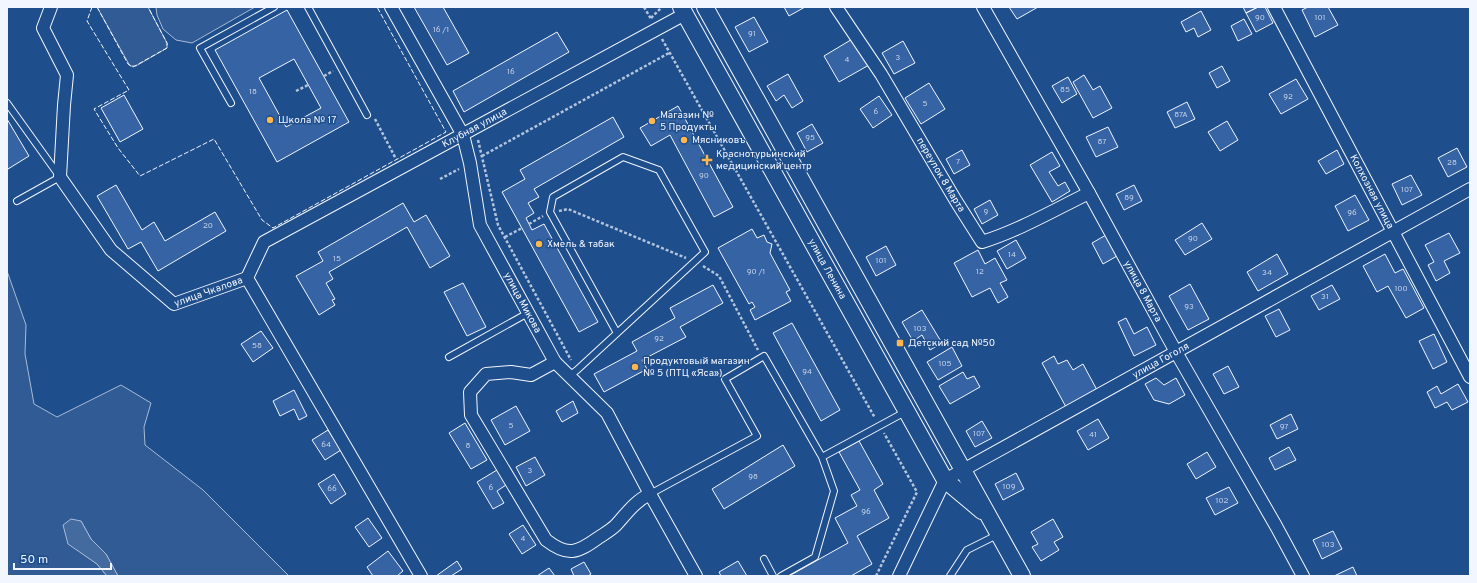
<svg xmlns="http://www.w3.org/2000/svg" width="1477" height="583" viewBox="0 0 1477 583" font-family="Overpass,sans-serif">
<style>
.built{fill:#305b95;stroke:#a8bbd7}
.water{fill:#446ba0;stroke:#a8bbd7}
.building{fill:#3563a3;stroke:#f2f6ff;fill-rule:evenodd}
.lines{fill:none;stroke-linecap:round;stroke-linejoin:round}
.service-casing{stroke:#f2f6ff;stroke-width:8}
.minor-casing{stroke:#f2f6ff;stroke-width:14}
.secondary-casing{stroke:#f2f6ff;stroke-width:18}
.path{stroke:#b3c4dc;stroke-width:2.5;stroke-dasharray:3 2;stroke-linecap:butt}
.service{stroke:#1f4e8c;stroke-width:6}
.minor{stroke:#1f4e8c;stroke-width:12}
.secondary{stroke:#1f4e8c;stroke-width:16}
.fence{stroke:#f2f6ff;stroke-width:1;stroke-dasharray:5 2;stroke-linecap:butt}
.poi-dot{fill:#ffb74d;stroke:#1f4e8c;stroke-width:1.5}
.labels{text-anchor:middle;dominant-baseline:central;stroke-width:3;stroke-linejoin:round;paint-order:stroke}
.number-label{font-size:8px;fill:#c3d1e8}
.poi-label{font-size:10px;fill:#f2f6ff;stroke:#1f4e8c;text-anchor:start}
.street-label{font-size:10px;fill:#f2f6ff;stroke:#1f4e8c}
</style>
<rect width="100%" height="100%" fill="#1f4e8c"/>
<!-- built -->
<path class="built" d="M97 7H148L167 43V48L136 66H130Z
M156 7H255L192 43 176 40 163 29 157 15Z
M7 271 26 325 25 354 34 404 57 417 121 385 151 403 144 427 145 445 203 490 289 576H118L106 554 91 539 81 521 68 543 97 564 107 576H7Z"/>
<!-- water -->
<path class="water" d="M71 519 81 521 91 539 106 554 118 576H107L97 564 68 544 63 525Z"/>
<!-- building -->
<path class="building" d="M414 7H443L469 53 447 65Z
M784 7H805L789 16Z
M1009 7H1038L1017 19Z
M1243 7H1258L1246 13Z
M1258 7H1265L1273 23 1256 32 1246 13Z
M1308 7H1328L1338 25 1315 37 1302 10Z
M287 10 349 122 277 162 215 50ZM294 59 321 108 286 127 259 78Z
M1201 11 1211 30 1198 37 1194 28 1186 32 1181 22Z
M754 17 768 42 749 52 735 27Z
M1244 19 1252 34 1238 41 1231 26Z
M557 32 569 52 464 112 453 91Z
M854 38 869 65 839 82 824 56Z
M903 41 915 63 894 74 882 53Z
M1222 66 1230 81 1217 88 1209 73Z
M788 74 803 101 792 108 784 95 776 101 767 86Z
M1084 75 1093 90 1100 86 1112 108 1093 118 1073 82Z
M1068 77 1077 94 1062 103 1052 86Z
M1296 79 1308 99 1281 114 1269 94Z
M929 83 945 109 921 124 905 98Z
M124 95 143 129 120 142 101 108Z
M879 96 892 115 873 128 860 109Z
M1187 102 1195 119 1175 128 1167 112Z
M678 106 733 207 714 217 670 135 651 146 640 128Z
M613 117 624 137 534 189 539 197 528 203 534 213 526 218 532 230 544 224 598 322 579 332 502 192 525 179 520 170Z
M7 119 29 156 8 169 7 167Z
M1227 121 1238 140 1220 151 1208 132Z
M812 124 823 143 807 152 797 133Z
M1108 127 1118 147 1096 157 1086 137Z
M1457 148 1467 167 1448 177 1438 158Z
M962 150 970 165 954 174 946 159Z
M1337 150 1344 164 1326 174 1318 161Z
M1052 152 1060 166 1049 172 1058 186 1065 182 1070 191 1052 202 1030 165Z
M1411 175 1422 195 1402 205 1392 184Z
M116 185 142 230 154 222 165 241 215 212 226 231 158 271 141 242 128 249 97 196Z
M1134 185 1142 201 1124 210 1116 194Z
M1355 195 1369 220 1348 231 1335 206Z
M990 200 998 215 982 224 974 209Z
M403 203 414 222 426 215 450 256 430 268 407 227 329 272 333 279 326 283 335 299 332 300 335 305 319 315 296 276 323 261 318 252Z
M1202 223 1212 239 1185 255 1175 240Z
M752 229 757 238 764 235 767 242 772 244 770 253 790 290 786 292 791 301 755 320 750 310 755 307 752 302 749 304 718 248Z
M1449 233 1460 253 1444 261 1450 273 1436 281 1428 265 1434 262 1425 245Z
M1106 235 1117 256 1103 264 1092 243Z
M1016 240 1026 258 1007 269 997 251Z
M886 246 896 265 876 276 866 257Z
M978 250 985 264 995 258 1007 280 1000 283 1008 297 998 303 990 288 972 297 954 263Z
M1277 254 1288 274 1258 291 1247 272Z
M1385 254 1395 273 1403 269 1424 308 1406 318 1388 286 1377 292 1363 266Z
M463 283 486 327 467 336 444 292Z
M1190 284 1209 319 1188 330 1169 296Z
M713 285 723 303 680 327 686 337 642 360 647 369 604 392 594 374 637 351 632 342 675 318 670 308Z
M1332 285 1340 299 1319 310 1311 296Z
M1279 309 1290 330 1276 337 1265 316Z
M922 310 942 343 930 350 922 335 913 341 902 322Z
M1126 318 1134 334 1147 327 1156 345 1134 356 1118 322Z
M792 323 840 410 821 421 773 333Z
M261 331 273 348 253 362 241 344Z
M1434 334 1447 362 1433 369 1419 341Z
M952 347 962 366 938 380 927 362Z
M1054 356 1058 364 1067 360 1073 370 1083 364 1097 390 1066 407 1042 363Z
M1228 366 1239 387 1224 394 1213 374Z
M963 372 967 379 974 376 980 387 950 404 939 386Z
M1156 378 1164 385 1176 378 1185 395 1169 404 1154 400 1145 384Z
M1458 384 1468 402 1452 410 1447 402 1435 408 1427 392 1437 386 1441 394Z
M294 390 307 416 299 420 294 409 280 416 273 401Z
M573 401 578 413 562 422 556 411Z
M516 406 530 431 505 445 491 420Z
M1291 414 1298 429 1277 439 1270 425Z
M1098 419 1109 438 1088 450 1077 431Z
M982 421 992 438 975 447 966 431Z
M465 423 487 460 471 469 449 433Z
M328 430 341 450 325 460 312 440Z
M859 441 883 484 874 490 889 518 857 536 872 564 851 576H789L848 543 835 518 857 506 851 495 860 490 839 452Z
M783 445 795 466 724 509 712 489Z
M1289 447 1296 460 1275 470 1269 458Z
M1207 452 1216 467 1196 479 1187 464Z
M535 457 545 475 526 486 516 467Z
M497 470 506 485 497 491 504 503 493 509 477 482Z
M1016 473 1024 489 1003 500 995 484Z
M334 474 346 494 331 504 318 484Z
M1229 487 1238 503 1215 515 1206 498Z
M368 518 382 538 369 547 355 527Z
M1053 519 1063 537 1054 542 1059 550 1041 561 1032 547 1038 544 1031 532Z
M523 525 536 545 522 554 509 534Z
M1333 531 1342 549 1322 559 1313 540Z
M388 551 403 571 397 576H373L367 567Z
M457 561 462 569 451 576H436Z
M738 561 747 576H721L719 572Z
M584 562 591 574 588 576H574L571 569Z
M1353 567 1357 576H1334Z
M549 568 555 576H537Z"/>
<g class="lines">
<!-- service casing -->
<g class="service-casing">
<path id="service" d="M308 7 367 115
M7 103 60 177 17 201
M231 103 200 48 274 7
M449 357 528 313
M569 376 577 370 705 252 659 170 623 157 553 197 550 212 617 333
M650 494 757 436 725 379 764 356 822 457
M764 559 773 576
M781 576 815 557 834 491 822 457 905 412
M950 576 967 550 999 534"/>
</g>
<!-- minor casing -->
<g class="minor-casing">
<g id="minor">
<path id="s1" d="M51 7 43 28 67 75 64 105 60 177 111 250 174 304 247 278"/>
<path id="s2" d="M391 7 463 135 470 163 480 225 555 362 607 413 650 494 696 576"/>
<path id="s3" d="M836 7 881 74 956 201 982 242C1020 230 1054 210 1089 193"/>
<path id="s4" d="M983 7 1089 193 1176 352 1276 526 1303 576"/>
<path id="s5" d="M1274 7 1470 377"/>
<path id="s6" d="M247 278 264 242 685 14"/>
<path d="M247 278 421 576"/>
<path d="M555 362 531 375 511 372 486 374 470 392 471 415 546 540C568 557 577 553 598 538 604 534 611 530 616 525 626 514 635 501 650 494"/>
<path id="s7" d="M899 576 945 480 1470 189"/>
</g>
</g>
<!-- secondary casing -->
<g class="secondary-casing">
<g id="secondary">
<path id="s8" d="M681 7 945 480 982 511"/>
<path d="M705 7 1022 576"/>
</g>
</g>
<!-- path -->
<path class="path" d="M644 7 651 19
M651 18 662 7
M662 39 875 418
M324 76 333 71
M296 91 308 85
M375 119 396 159
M478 140 498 225 571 360
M482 156 669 53
M440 179 459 169
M559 211 568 209 686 258
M529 224 543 216
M505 237 522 228
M703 266 719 276 758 350
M876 576 917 492 884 433"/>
<!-- service -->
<use href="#service" class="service"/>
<!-- minor -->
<use href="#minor" class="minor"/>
<!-- secondary -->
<use href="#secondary" class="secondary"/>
<!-- fence -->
<path class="fence" d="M92 7 87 21 129 90 94 109 118 148 140 176 214 139 262 220 273 228 446 132 377 7
M97 7 128 64 133 67 167 48V43L148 7"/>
</g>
<!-- markers -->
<g class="poi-dot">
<circle cx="270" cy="120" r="4"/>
<circle cx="652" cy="121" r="4"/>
<circle cx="684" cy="140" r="4"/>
<path d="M705 154h4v4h4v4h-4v4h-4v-4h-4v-4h4z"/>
<circle cx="539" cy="244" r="4"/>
<rect x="896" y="339" width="8" height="8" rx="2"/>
<circle cx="635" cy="367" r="4"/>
</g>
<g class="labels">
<!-- number labels -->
<g class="number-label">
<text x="1260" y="18">90</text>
<text x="1320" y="18">101</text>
<text x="441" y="30">16 /1</text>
<text x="752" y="34">91</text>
<text x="898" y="58">3</text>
<text x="847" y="60">4</text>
<text x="511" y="72">16</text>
<text x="1065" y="90">85</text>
<text x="253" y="92">18</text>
<text x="1288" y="97">92</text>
<text x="925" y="104">5</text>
<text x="876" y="112">6</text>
<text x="1181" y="115">87А</text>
<text x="810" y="138">95</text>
<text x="1102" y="142">87</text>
<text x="958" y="162">7</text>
<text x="1452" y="163">28</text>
<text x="704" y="176">90</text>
<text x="1407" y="190">107</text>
<text x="1129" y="198">89</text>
<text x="986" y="212">9</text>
<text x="1352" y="213">96</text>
<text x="208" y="226">20</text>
<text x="1193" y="239">90</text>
<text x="1012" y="255">14</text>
<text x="337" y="259">15</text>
<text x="881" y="261">101</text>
<text x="756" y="272">90 /1</text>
<text x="980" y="272">12</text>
<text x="1267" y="273">34</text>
<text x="1401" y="289">100</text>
<text x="1325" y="297">31</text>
<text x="1189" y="307">93</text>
<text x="920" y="329">103</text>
<text x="659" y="339">92</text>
<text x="257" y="346">58</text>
<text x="945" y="364">105</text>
<text x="807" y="372">94</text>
<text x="511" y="426">5</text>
<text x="1284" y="427">97</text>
<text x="979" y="434">107</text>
<text x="1093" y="435">41</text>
<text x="326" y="445">64</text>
<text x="468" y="446">8</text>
<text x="530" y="471">3</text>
<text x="753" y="477">98</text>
<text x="1009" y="487">109</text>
<text x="491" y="488">6</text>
<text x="332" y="489">66</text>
<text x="1222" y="501">102</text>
<text x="866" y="512">96</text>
<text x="523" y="539">4</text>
<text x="1328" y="545">103</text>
</g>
<!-- poi labels -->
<g class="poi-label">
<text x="660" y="115">Магазин №<tspan x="660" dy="12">5 Продукты</tspan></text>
<text x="278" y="120">Школа № 17</text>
<text x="692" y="140">Мясниковъ</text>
<text x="716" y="154">Краснотурьинский<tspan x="716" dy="12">медицинский центр</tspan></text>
<text x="547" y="244">Хмель &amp; табак</text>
<text x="908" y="343">Детский сад №50</text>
<text x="643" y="361">Продуктовый магазин<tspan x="643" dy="12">№ 5 (ПТЦ «Яса»)</tspan></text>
</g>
<!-- street labels -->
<g class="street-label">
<text stroke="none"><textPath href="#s6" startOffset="279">Клубная улица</textPath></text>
<text stroke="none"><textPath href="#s3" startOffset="198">переулок 8 Марта</textPath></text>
<text stroke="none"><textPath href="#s5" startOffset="209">Колхозная улица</textPath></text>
<text stroke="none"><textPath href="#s8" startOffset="300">улица Ленина</textPath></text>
<text stroke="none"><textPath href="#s1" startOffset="386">улица Чкалова</textPath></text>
<text stroke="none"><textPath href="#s4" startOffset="326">улица 8 Марта</textPath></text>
<text stroke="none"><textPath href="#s2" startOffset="327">улица Микова</textPath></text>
<text stroke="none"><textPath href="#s7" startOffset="353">улица Гоголя</textPath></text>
</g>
</g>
<!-- border -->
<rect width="1477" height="583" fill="none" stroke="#f2f6ff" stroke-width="16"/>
<!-- scale -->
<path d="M14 563v6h97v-6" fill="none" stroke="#f2f6ff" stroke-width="2"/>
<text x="20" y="563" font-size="12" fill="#f2f6ff" stroke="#1f4e8c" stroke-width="3" paint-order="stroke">50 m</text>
</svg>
